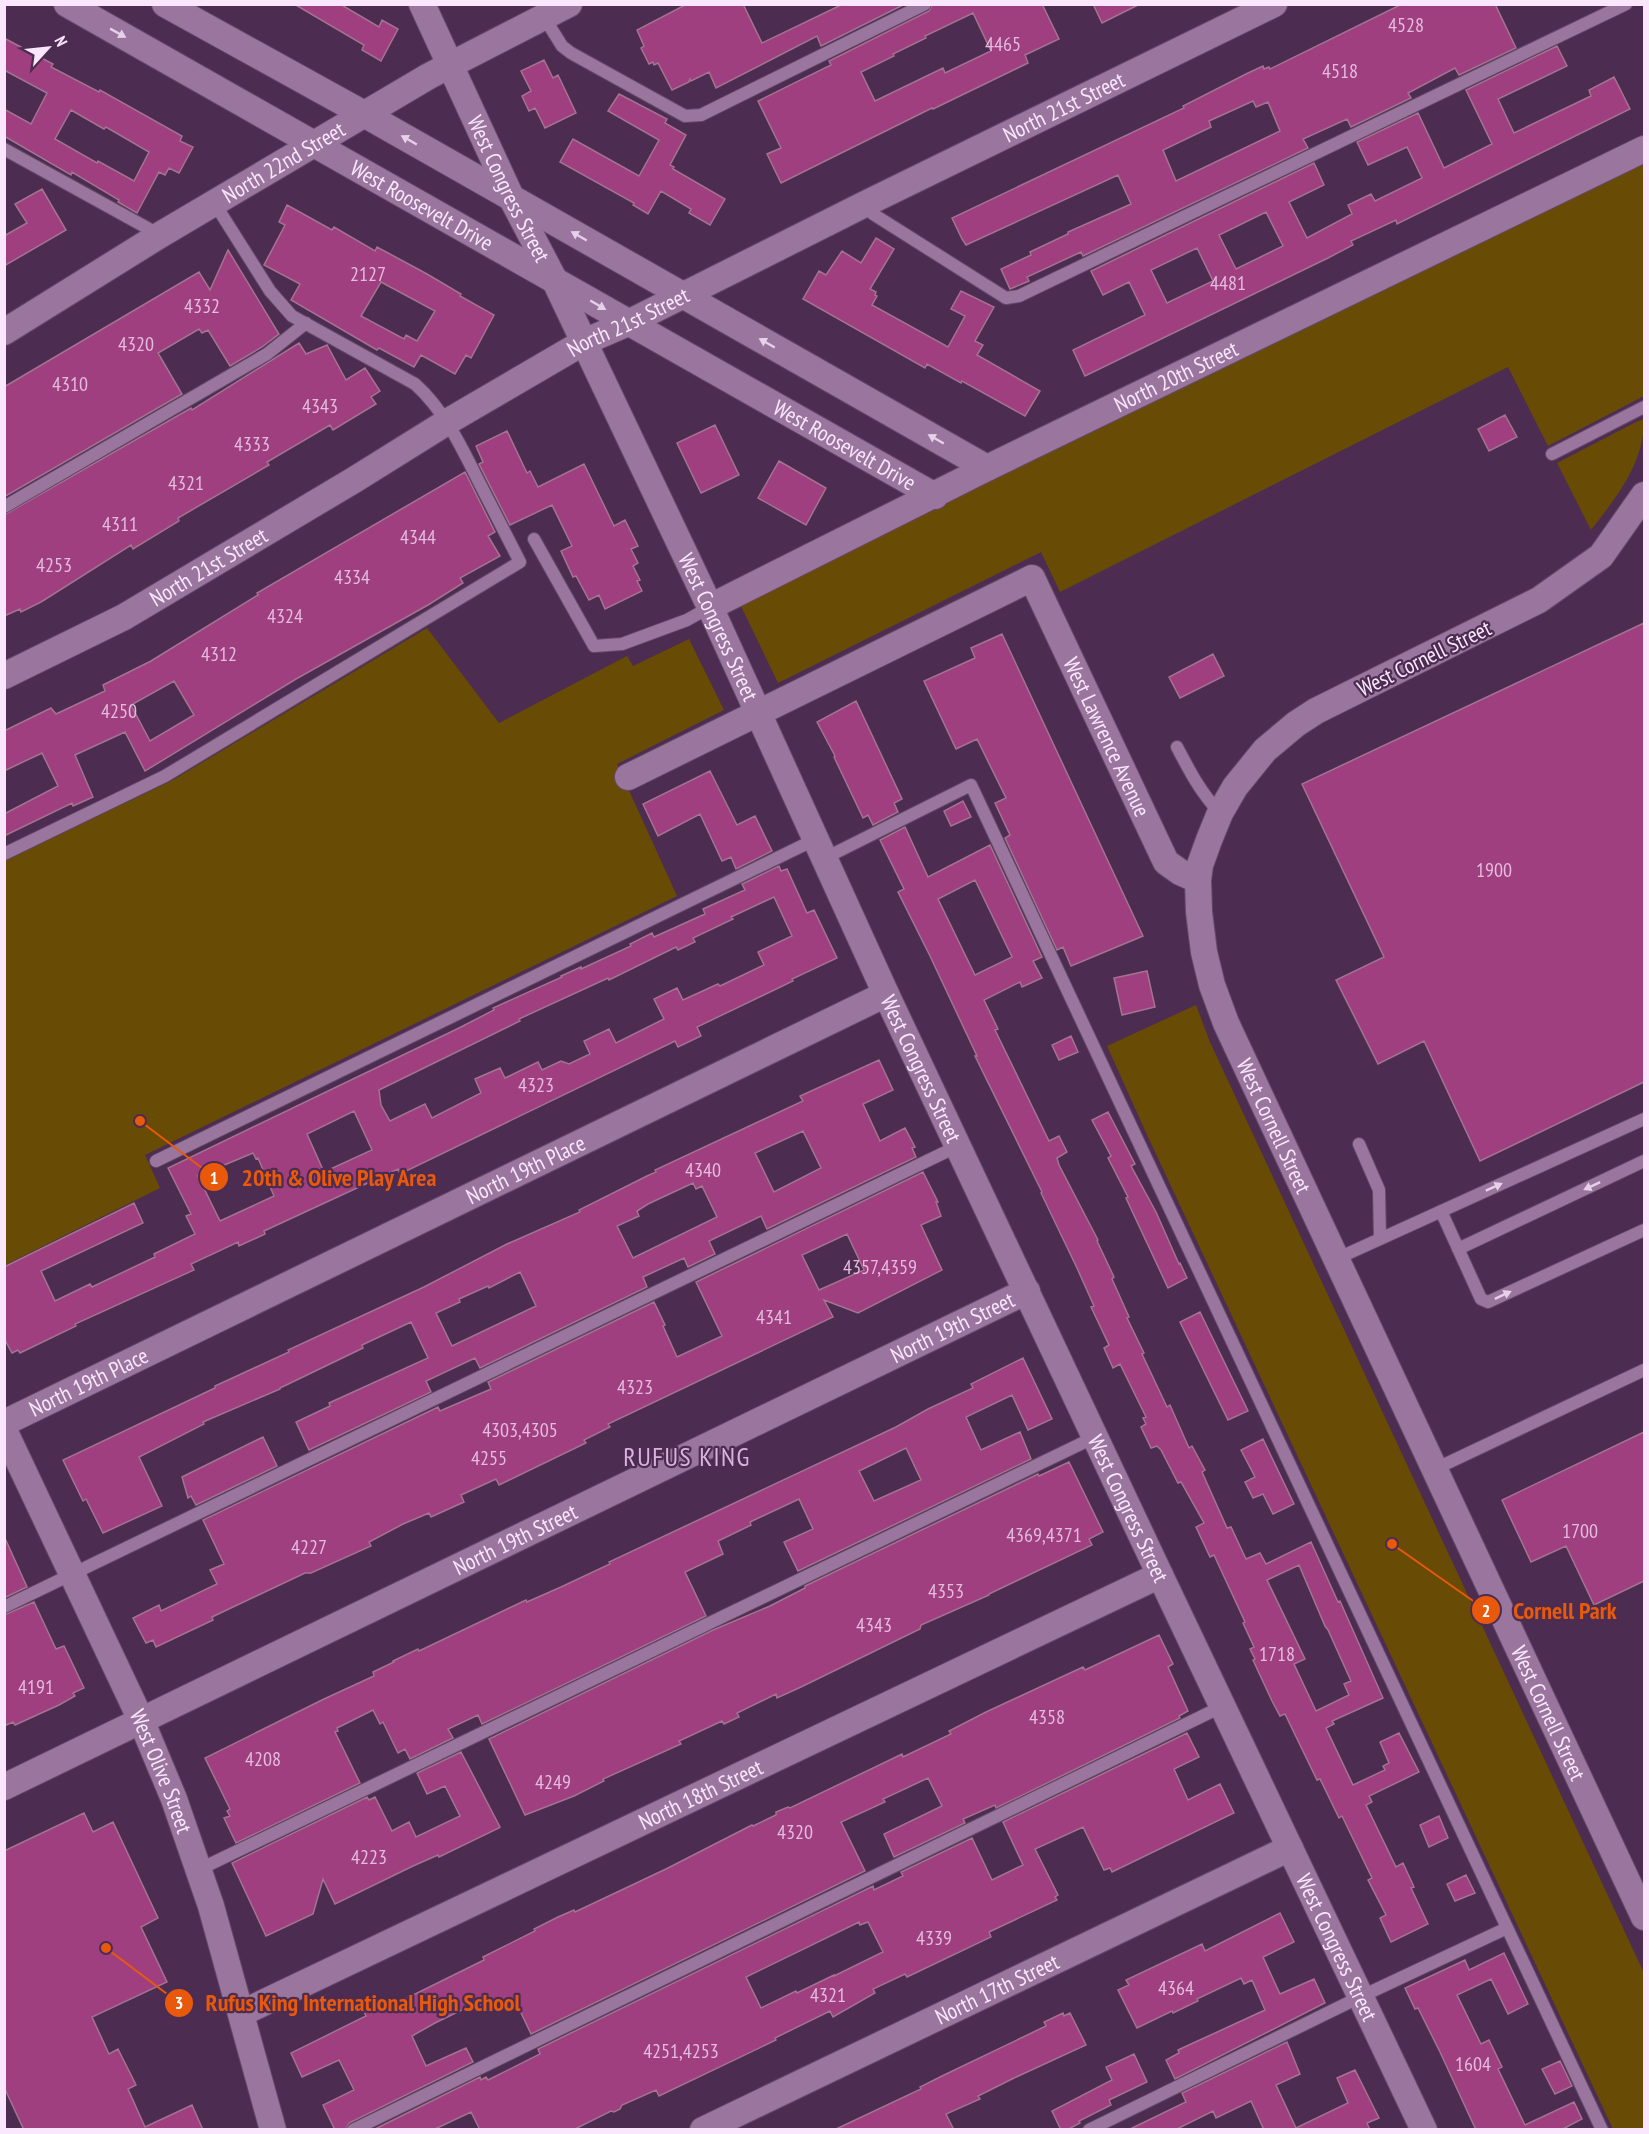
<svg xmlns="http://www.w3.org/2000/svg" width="1649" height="2134" viewBox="0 0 1649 2134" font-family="'PT Sans Narrow',sans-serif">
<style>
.green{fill:#684b04}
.building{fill:#9f3f80;stroke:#a47391;stroke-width:1.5;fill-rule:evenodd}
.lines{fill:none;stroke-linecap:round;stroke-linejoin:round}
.lane-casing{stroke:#654a6a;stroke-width:14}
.street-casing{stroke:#654a6a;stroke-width:28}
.lane{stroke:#9a769f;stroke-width:12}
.street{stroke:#9a769f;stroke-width:26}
.oneway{fill:#e7d0ea}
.labels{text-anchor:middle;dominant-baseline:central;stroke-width:4.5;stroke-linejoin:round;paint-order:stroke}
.number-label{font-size:20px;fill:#e3bcde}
.street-label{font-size:22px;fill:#fae6fd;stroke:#4c2c51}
.quarter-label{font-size:26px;letter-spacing:1.5px;fill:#d9b3df;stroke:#4c2c51}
.leader{fill:none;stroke:#e8590c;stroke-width:2}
.callout-dot{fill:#e8590c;stroke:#4c2c51;stroke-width:2}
.mark-label{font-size:18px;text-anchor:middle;font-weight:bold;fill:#fff}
.callout-label{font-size:24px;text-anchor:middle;font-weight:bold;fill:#e8590c;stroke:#4c2c51;stroke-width:4.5;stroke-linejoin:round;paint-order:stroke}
</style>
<rect width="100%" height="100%" fill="#4c2c51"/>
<!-- green -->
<path class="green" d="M1642 164 1644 167V396L1548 446 1508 367 1060 592 1041 552 778 683 740 604 1631 166Z
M1644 419C1645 462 1616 498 1591 530L1557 463 1636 422Z
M427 628 499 723 627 656 633 666 689 639 724 710 617 764 677 896 145 1155 160 1188 5 1265V861L173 780Z
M1196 1005 1210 1042 1644 1973V2129H1613L1148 1137 1107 1046Z"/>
<!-- building -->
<path class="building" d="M294 4H340L379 27 382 20 398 29 381 61 362 50 364 45Z
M687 4H743L762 43 843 4H905L821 46 817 36 716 88 709 72 691 81 690 79 689 82 672 90 658 63 654 65 653 62 649 64 641 48 644 46 637 30Z
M933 4H1042L1059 39 1025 55 1028 63 933 109 932 108 781 183 767 154 781 148 758 101 831 65 829 61 929 11ZM973 13 991 51 945 73 943 68 875 101 861 72 894 56 893 54 926 38 925 36Z
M1093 4H1140L1102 23Z
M1402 4H1495L1516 48 1459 75 1455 68 1408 93 1411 98 1351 127 1347 119 1303 139 1308 148 1083 256 1081 252 1027 277 1029 281 1010 289 1001 269 1031 255 1030 252 1068 234V232L1131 204 1118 175 966 245 962 239 952 218 1184 108 1183 106 1248 73 1263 66 1264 69 1269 67 1270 69ZM1253 101 1256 107 1268 102 1280 131 1176 181 1163 150 1211 127 1209 121Z
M4 38 53 64 51 67 99 92 100 90 182 136 180 141 193 147 179 173 169 168 165 175 159 172 137 213 118 202 119 200 72 172 71 175 4 136V109L31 124 47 93 4 70ZM71 110 104 129 106 127 149 152 134 181 98 161 97 163 55 139Z
M1557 46 1567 66 1498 99 1514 133 1591 96 1589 90 1614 77 1630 109 1397 224 1396 220 1351 241 1353 245 1328 258 1085 376 1073 350 1145 315 1129 282 1103 295 1091 271 1314 163 1324 185 1289 202 1307 238 1352 214 1348 205 1371 194 1375 201 1422 178 1407 147 1368 165 1357 142 1418 113 1444 168 1492 144 1466 90ZM1266 212 1283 246 1236 269 1219 235ZM1197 248 1213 281 1167 303 1151 270Z
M544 60 553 78 558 75 576 113 545 128 535 108 529 111 522 96 531 91 521 71Z
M619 94 667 119 665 123 686 135 670 165 674 167 673 169 725 199 710 225 689 213 691 209 661 191 648 214 633 205 634 203 560 162 573 139 639 176 659 140 608 111Z
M42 189 66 230 4 266V236L27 223 15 204Z
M287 205 332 230 334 227 375 251 377 247 427 274 461 294 460 296 494 315 471 358 466 355 455 374 421 355 414 367 379 348 377 350 291 300 300 284 264 265 285 225 279 222ZM381 282 435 311 417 341 406 335 404 339 361 316Z
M876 238 894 249 870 289 876 292 875 295 877 296 872 305 948 347 965 316 951 309 961 291 994 307 975 341 983 345 977 355 1040 391 1025 416 962 381 961 383 927 364 925 368 803 299 819 271 826 275 842 251 861 263Z
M228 250 279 334 262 347 230 366 208 330 202 333 199 329 158 353 182 394 4 497V387L199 272 210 290Z
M299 343 306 354 327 345 346 380 365 368 380 391 371 397 376 404 333 430 330 425 267 462 269 465 178 518 179 521 133 549 131 545 41 602 21 612 20 609 4 616V515L191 408 192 410Z
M1505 415 1517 437 1489 451 1478 429Z
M715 425 739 475 701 493 677 443Z
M507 431 527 473 530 471 538 487 584 464 614 526 625 520 638 546 631 549 638 563 633 566 640 580 637 581 642 591 605 609 599 595 589 600 576 576 573 577 561 551 572 546 552 505 510 525 479 464 483 462 476 446Z
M779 461 826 488 806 525 758 498Z
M465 472 495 532 488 536 500 556 460 578 463 583 428 605 296 679 145 771 125 732 75 755 93 797 73 806 72 803 4 836V814L58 786 42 753 4 771V731L51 708 56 714 105 691 103 685 151 661 258 595 257 593ZM174 681 194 715 150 741 131 705Z
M1644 623V1082L1480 1161 1424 1041 1378 1064 1336 980 1384 957 1302 784Z
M1002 634 1143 936 1071 966 1063 947 1057 950 1005 838 1010 835 995 803 1006 798 977 739 956 749 924 681 975 658 971 648Z
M1213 654 1224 676 1180 698 1169 677Z
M856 701 902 799 894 803 898 812 873 825 868 815 863 818 834 757 835 756 817 722Z
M710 771 737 825 755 816 772 851 736 869 731 857 722 861 700 814 658 836 643 804Z
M963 801 971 817 951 826 944 811Z
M905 827 928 877 990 845 1042 957 1033 961 1042 978 1022 987 1020 982 984 1000 998 1029 995 1030 1049 1141 1059 1136 1067 1152 1057 1158 1059 1165 1098 1240 1097 1241 1114 1277 1112 1279 1129 1317 1127 1318 1144 1353 1142 1354 1167 1407 1170 1405 1189 1448 1192 1446 1205 1470 1202 1472 1227 1528 1231 1527 1246 1559 1260 1553 1266 1564 1311 1542 1338 1602 1340 1601 1383 1698 1332 1721 1334 1724 1326 1728 1353 1785 1385 1770 1383 1766 1389 1763 1380 1742 1399 1733 1419 1772 1369 1796 1372 1802 1366 1805 1396 1867 1403 1863 1414 1887 1411 1888 1428 1924 1391 1942 1380 1918 1386 1915 1368 1880 1372 1878 1342 1816 1339 1818 1320 1779 1317 1780 1285 1714 1280 1716 1272 1701 1253 1660 1255 1659 1250 1649 1254 1647 1243 1623 1245 1622 1214 1555 1210 1557 1196 1527 1204 1523 1181 1482 1178 1483 1161 1450 1157 1446 1151 1448 1141 1427 1146 1424 1143 1418 1146 1417 1120 1364 1113 1368 1104 1348 1109 1345 1091 1307 1094 1306 1077 1268 1041 1193 1042 1192 975 1056H977L930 956 898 892 904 889 880 840ZM975 880 1012 957 975 975 938 899ZM1299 1565 1325 1626 1328 1630 1351 1681 1344 1684 1349 1695 1316 1711 1294 1664 1305 1659 1267 1580Z
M779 866 781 871 787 869 807 913 814 910 837 958 792 979 793 981 697 1027 701 1036 678 1047 675 1041 400 1174 398 1169 264 1231 265 1234 239 1246 238 1242 191 1264 194 1270 75 1324 76 1326 20 1353 18 1350 12 1353 4 1338V1267L134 1203 143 1223 41 1271 55 1301 90 1284 92 1287 155 1257 154 1254 195 1234 186 1216 191 1214 168 1168 457 1029 494 1010 493 1008 562 977 561 976 581 967V969L631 946 630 944 652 933 654 937 705 914 703 909 745 890 742 884ZM774 897 792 936 758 952 764 965 720 986 718 984 683 1000 677 988 654 999 664 1019 616 1043 609 1029 584 1041 590 1054 569 1064 561 1061 542 1070 538 1062 505 1078 500 1068 475 1079 481 1093 432 1118 425 1104 390 1121 381 1105 379 1090 520 1021 519 1019 608 978 609 980 676 947 678 950 695 942 693 938 733 919 731 917ZM354 1111 372 1150 324 1172 307 1134ZM253 1153 256 1159 258 1158 274 1196 220 1221 198 1176Z
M1147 971 1155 1007 1122 1015 1114 978Z
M1071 1036 1078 1052 1059 1060 1052 1045Z
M879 1060 893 1090 863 1104 880 1141 905 1128 915 1147 912 1148 916 1157 767 1229 761 1216 709 1241 715 1254 688 1267 684 1258 643 1277 647 1287 480 1368 475 1358 426 1381 431 1392 309 1450 296 1422 330 1406 329 1403 428 1358 411 1322 362 1345 363 1348 280 1388V1389L203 1422 204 1424 139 1457 162 1506 103 1533 86 1499 83 1501 63 1460 215 1388V1386L289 1352 288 1350 424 1287 507 1244 580 1212 579 1210 647 1176 656 1172 655 1170 803 1101 800 1096ZM803 1131 821 1168 774 1192 755 1153ZM693 1183 696 1189 702 1186 717 1217 633 1258 617 1226 639 1216 637 1211 648 1204ZM520 1272 536 1306 452 1346 436 1313 460 1302 459 1299 488 1286 489 1288Z
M1108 1112 1135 1164 1131 1166 1156 1212 1179 1264 1180 1263 1187 1278 1168 1288 1126 1198 1128 1197 1108 1158 1111 1156 1092 1120Z
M923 1172 938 1202H936L941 1216 921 1225 942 1270 858 1313 824 1300 833 1317 608 1424 610 1427 584 1440 586 1443 499 1485 496 1479 461 1495 464 1502 431 1517 429 1513 403 1524 369 1542 371 1546 311 1573H305L212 1617 213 1620 156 1647 153 1640 146 1643 133 1618 159 1605 161 1611 217 1584 210 1570 224 1564 203 1520 438 1407 440 1411 491 1389 488 1382 654 1302 665 1325 663 1326 677 1357 722 1336 696 1282ZM847 1234 864 1270 819 1290 802 1255Z
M1200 1312 1248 1411 1228 1420 1180 1322Z
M1023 1358 1052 1419 1028 1430 1012 1395 966 1417 981 1450 1020 1432 1031 1459 798 1571 784 1542 813 1529 799 1499 750 1522 751 1525 718 1541 723 1554 685 1572 706 1616 482 1724 478 1715 448 1729 453 1738 410 1759 405 1749 398 1753 383 1722 380 1724 373 1710 337 1728 338 1731 335 1732 360 1783 236 1843 224 1818 230 1816 227 1811 230 1809 205 1758 324 1699 374 1676 373 1672 394 1662 393 1661 418 1649 419 1651 526 1600 527 1602 561 1587 610 1564 609 1562 896 1427 928 1409 973 1388 971 1384ZM906 1448 921 1480 874 1501 859 1471Z
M1644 1432V1581L1594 1605 1566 1546 1531 1562 1502 1500Z
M263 1437 277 1466 196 1505 191 1496 188 1498 182 1477Z
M1263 1439 1294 1504 1273 1514 1263 1494 1253 1498 1245 1482 1255 1477 1241 1450Z
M1069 1462 1103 1532 1089 1539 1092 1545 989 1594V1595L921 1625 920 1629 801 1687 777 1698 776 1694 737 1713 739 1717 724 1724 722 1721 679 1741 681 1744 603 1779 604 1781 574 1796 525 1815 489 1739 713 1630 770 1606 805 1588V1586L1038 1474 1039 1476Z
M4 1536 27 1587 4 1598Z
M34 1602 56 1649 64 1646 84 1688 73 1693 75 1696 59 1705 15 1725 13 1722 4 1726V1615Z
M1159 1635 1173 1664 1168 1667 1188 1711 1179 1716 1180 1718 996 1808 995 1805 963 1819 965 1823 894 1857 884 1834 942 1806 928 1778 883 1799 885 1802 841 1822 865 1871 531 2034 514 1998 504 2003 503 2000 478 2012 474 2004 435 2023 412 2036 426 2066 466 2048 473 2062 349 2123 345 2130H335L323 2105 354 2090 339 2060 302 2077 291 2053 366 2016 364 2012 392 1999 395 2004 484 1960 483 1957 535 1931 534 1929 558 1917 574 1910 575 1912 666 1869 752 1825 753 1826 776 1815V1812L788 1807 790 1808 902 1754 903 1757 951 1734 949 1731 986 1712 1083 1667 1085 1670Z
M1187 1733 1199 1757 1174 1769 1188 1800 1220 1784 1234 1813 1112 1872 1110 1868 1104 1870 1083 1827 1035 1849 1058 1895 1055 1897 1057 1900 989 1932 991 1937 907 1977 905 1974 873 1989 875 1993 833 2017 830 2011 775 2038 776 2040 659 2096 656 2090 622 2105 620 2109 614 2112 611 2111 573 2130H480L471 2112 433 2130H373L480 2077 481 2080 486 2077 488 2080 540 2054 538 2049 873 1886 874 1890 903 1876 901 1872 972 1838 992 1880 1023 1865 1003 1822ZM859 1922 860 1925 868 1922 883 1952 834 1976V1975L797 1993 796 1991 761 2008 746 1977Z
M461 1752 500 1827 499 1828 439 1857 438 1855 413 1866 335 1904 323 1879 313 1914 266 1936 232 1863 367 1797 369 1800 375 1797 392 1831 409 1822 416 1837 460 1816 445 1786 427 1794 417 1773Z
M84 1813 93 1832 113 1822 158 1918 141 1927 167 1982 92 2017 109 2054 118 2049 136 2085 128 2089 145 2127 192 2105 203 2130H24L4 2087V1851Z
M1439 1816 1448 1838 1429 1847 1420 1825Z
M1466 1875 1475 1893 1455 1901 1447 1884Z
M1280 1913 1294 1942 1263 1957 1280 1994 1314 1979 1325 2003 1175 2079 1166 2060 1179 2053 1178 2050 1265 2010 1252 1980 1244 1984 1241 1978 1197 1999 1198 2001 1173 2013 1172 2011 1137 2028 1118 1990 1129 1985 1126 1980 1202 1944 1205 1951Z
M1504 1953 1528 2004 1508 2014 1491 1979 1457 1995 1481 2044 1489 2040 1502 2067 1498 2069 1525 2125 1574 2102 1582 2119 1561 2130H1476L1440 2052 1418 2008 1415 2009 1405 1988 1465 1960 1469 1970Z
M1063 2013 1064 2016 1070 2013 1086 2045 1012 2079 978 2096 980 2099 946 2114 954 2130H834L921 2089 920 2087 942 2076 1046 2026 1044 2022Z
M1287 2042 1300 2074 1276 2085 1296 2128 1348 2103 1337 2078 1355 2070 1379 2118 1367 2123 1370 2130H1264L1251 2101 1216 2118 1213 2111 1175 2130H1128L1186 2102 1182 2093Z
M1134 2054 1147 2082 1109 2100 1111 2105 1079 2121 1080 2123 1067 2130H1061L1052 2111 1112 2080 1106 2067Z
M1560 2061 1572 2086 1555 2094 1542 2069Z"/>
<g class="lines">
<!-- lane casing -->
<g class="lane-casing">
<path id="lane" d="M544 17 562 46 571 53 685 116 701 115 925 4
M4 149 160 235
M865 204 873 214 1006 298 1019 296 1626 4
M1552 454 1644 407
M4 507 267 354 306 323
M534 539 594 646 622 644 687 620 710 607
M1177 747C1190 772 1201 793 1220 813
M4 854 165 776 520 562C506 535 492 507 478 480 461 446 444 410 415 384L292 316 270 291 215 204
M825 858 971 785 1602 2130
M1359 1144 1379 1190 1380 1239
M156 1161 816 839
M1441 1211 1481 1299 1488 1302 1644 1230
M1458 1249 1644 1161
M1336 1259 1644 1119
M1435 1469 1644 1370
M4 1607 958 1146
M198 1870 1095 1437
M353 2130 1223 1706
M1089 2130 1360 1997 1507 1928"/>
</g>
<!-- street casing -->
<g class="street-casing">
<g id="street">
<path id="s1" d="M67 4 935 496"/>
<path d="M165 4 364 114 987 468"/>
<path id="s2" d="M422 4 511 197 555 281 710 607 886 994 1160 1575 1424 2130"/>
<path id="s3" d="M4 332 160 235 429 76 569 4"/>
<path id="s4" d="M1644 495 1601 556 1539 600 1316 711 1296 724 1265 750 1235 787 1220 813 1209 840 1200 865 1198 880 1199 912 1204 952 1212 985 1226 1023 1644 1917"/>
<path id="s5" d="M710 607 987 468 1644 149"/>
<path id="s6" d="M4 676 124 617 354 480 447 422 584 342 628 323 865 204 1274 4"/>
<path id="s7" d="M628 777 1032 578 1166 862 1180 872 1198 880"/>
<path id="s8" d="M4 1423 886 994"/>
<path id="s9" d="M4 1430 141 1720 174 1799 211 1906 273 2130"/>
<path id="s10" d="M4 1787 1027 1291"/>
<path id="s11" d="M242 2013 1160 1575"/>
<path id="s12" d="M703 2130 1290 1848"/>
</g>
</g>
<!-- lane -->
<use href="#lane" class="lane"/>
<!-- street -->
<use href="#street" class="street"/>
</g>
<!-- one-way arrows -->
<defs><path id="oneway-solid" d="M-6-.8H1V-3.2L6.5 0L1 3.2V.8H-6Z" transform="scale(1.5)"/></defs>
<g class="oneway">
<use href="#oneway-solid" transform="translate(118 33) rotate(29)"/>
<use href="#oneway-solid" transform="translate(409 140) rotate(-150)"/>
<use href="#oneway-solid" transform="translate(579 236) rotate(-150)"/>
<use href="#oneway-solid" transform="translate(598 305) rotate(30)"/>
<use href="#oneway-solid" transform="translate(767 343) rotate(-150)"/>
<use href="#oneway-solid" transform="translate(936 439) rotate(-150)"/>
<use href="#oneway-solid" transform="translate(1592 1186) rotate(155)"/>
<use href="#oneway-solid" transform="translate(1494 1187) rotate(-24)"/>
<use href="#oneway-solid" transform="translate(1503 1295) rotate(-25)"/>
</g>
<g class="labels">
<!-- number labels -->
<g class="number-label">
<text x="1406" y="25">4528</text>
<text x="1003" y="44">4465</text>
<text x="1340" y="71">4518</text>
<text x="368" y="274">2127</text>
<text x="1228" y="283">4481</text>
<text x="202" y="306">4332</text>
<text x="136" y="344">4320</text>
<text x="70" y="384">4310</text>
<text x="320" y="406">4343</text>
<text x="252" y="444">4333</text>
<text x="186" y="483">4321</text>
<text x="120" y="524">4311</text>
<text x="418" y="537">4344</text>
<text x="54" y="565">4253</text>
<text x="352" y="577">4334</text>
<text x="285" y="616">4324</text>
<text x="219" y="654">4312</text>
<text x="119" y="711">4250</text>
<text x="1494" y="870">1900</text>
<text x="536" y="1085">4323</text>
<text x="703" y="1170">4340</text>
<text x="880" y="1267">4357,4359</text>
<text x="774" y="1317">4341</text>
<text x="635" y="1387">4323</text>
<text x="520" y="1430">4303,4305</text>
<text x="489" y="1458">4255</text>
<text x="1580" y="1531">1700</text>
<text x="1044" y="1535">4369,4371</text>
<text x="309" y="1547">4227</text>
<text x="946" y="1591">4353</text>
<text x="874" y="1625">4343</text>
<text x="1277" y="1654">1718</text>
<text x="36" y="1687">4191</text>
<text x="1047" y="1717">4358</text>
<text x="263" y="1759">4208</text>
<text x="553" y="1782">4249</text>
<text x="795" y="1832">4320</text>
<text x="369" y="1857">4223</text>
<text x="934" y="1938">4339</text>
<text x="1176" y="1988">4364</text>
<text x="828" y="1995">4321</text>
<text x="681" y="2051">4251,4253</text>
<text x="1473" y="2064">1604</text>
</g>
<!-- street labels -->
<g class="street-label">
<text stroke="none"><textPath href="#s6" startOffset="1204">North 21st Street</textPath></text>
<text stroke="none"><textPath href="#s3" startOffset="327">North 22nd Street</textPath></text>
<text stroke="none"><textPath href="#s2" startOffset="204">West Congress Street</textPath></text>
<text stroke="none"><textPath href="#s1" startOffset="408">West Roosevelt Drive</textPath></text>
<text stroke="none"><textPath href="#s6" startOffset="718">North 21st Street</textPath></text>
<text stroke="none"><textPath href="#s5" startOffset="520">North 20th Street</textPath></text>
<text stroke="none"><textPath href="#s1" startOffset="894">West Roosevelt Drive</textPath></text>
<text stroke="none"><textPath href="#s6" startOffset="232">North 21st Street</textPath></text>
<text stroke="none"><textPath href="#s2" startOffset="690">West Congress Street</textPath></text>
<text transform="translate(1424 658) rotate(-26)">West Cornell Street</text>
<text stroke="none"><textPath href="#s7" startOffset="626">West Lawrence Avenue</textPath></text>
<text stroke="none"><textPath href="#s2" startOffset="1176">West Congress Street</textPath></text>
<text stroke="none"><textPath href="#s4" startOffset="873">West Cornell Street</textPath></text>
<text stroke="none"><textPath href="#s8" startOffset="580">North 19th Place</textPath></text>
<text stroke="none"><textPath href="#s10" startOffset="1054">North 19th Street</textPath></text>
<text stroke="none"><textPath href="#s8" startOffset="94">North 19th Place</textPath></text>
<text stroke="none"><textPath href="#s2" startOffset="1662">West Congress Street</textPath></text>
<text stroke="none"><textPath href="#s10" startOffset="568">North 19th Street</textPath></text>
<text stroke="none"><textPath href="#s4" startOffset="1521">West Cornell Street</textPath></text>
<text stroke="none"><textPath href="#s9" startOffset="376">West Olive Street</textPath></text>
<text stroke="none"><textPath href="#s11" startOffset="508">North 18th Street</textPath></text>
<text stroke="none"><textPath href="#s2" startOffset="2148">West Congress Street</textPath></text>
<text stroke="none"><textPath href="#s12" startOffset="326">North 17th Street</textPath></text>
</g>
<!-- quarter labels -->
<g class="quarter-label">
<text x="687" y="1456">RUFUS KING</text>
</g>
</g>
<!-- callouts -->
<path class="leader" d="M140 1121L214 1177M1392 1544L1486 1610M106 1948L179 2003"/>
<g class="callout-dot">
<circle cx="140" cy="1121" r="6"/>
<circle cx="1392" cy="1544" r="6"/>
<circle cx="106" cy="1948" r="6"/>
<circle cx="214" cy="1177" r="15"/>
<circle cx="1486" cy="1610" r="15"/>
<circle cx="179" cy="2003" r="15"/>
</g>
<g class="mark-label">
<text x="214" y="1184">1</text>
<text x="1486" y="1617">2</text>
<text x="179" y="2009">3</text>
</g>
<g class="callout-label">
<text x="339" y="1186">20th &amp; Olive Play Area</text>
<text x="1565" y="1619">Cornell Park</text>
<text x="363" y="2011">Rufus King International High School</text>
</g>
<!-- border -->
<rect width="1649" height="2134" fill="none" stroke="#fae6fd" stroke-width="12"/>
<!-- north arrow -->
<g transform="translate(48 48) rotate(63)" stroke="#4c2c51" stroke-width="4.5" paint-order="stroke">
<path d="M0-4.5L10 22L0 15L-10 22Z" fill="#fae6fd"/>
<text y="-9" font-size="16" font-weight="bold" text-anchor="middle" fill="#fae6fd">N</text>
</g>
</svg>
